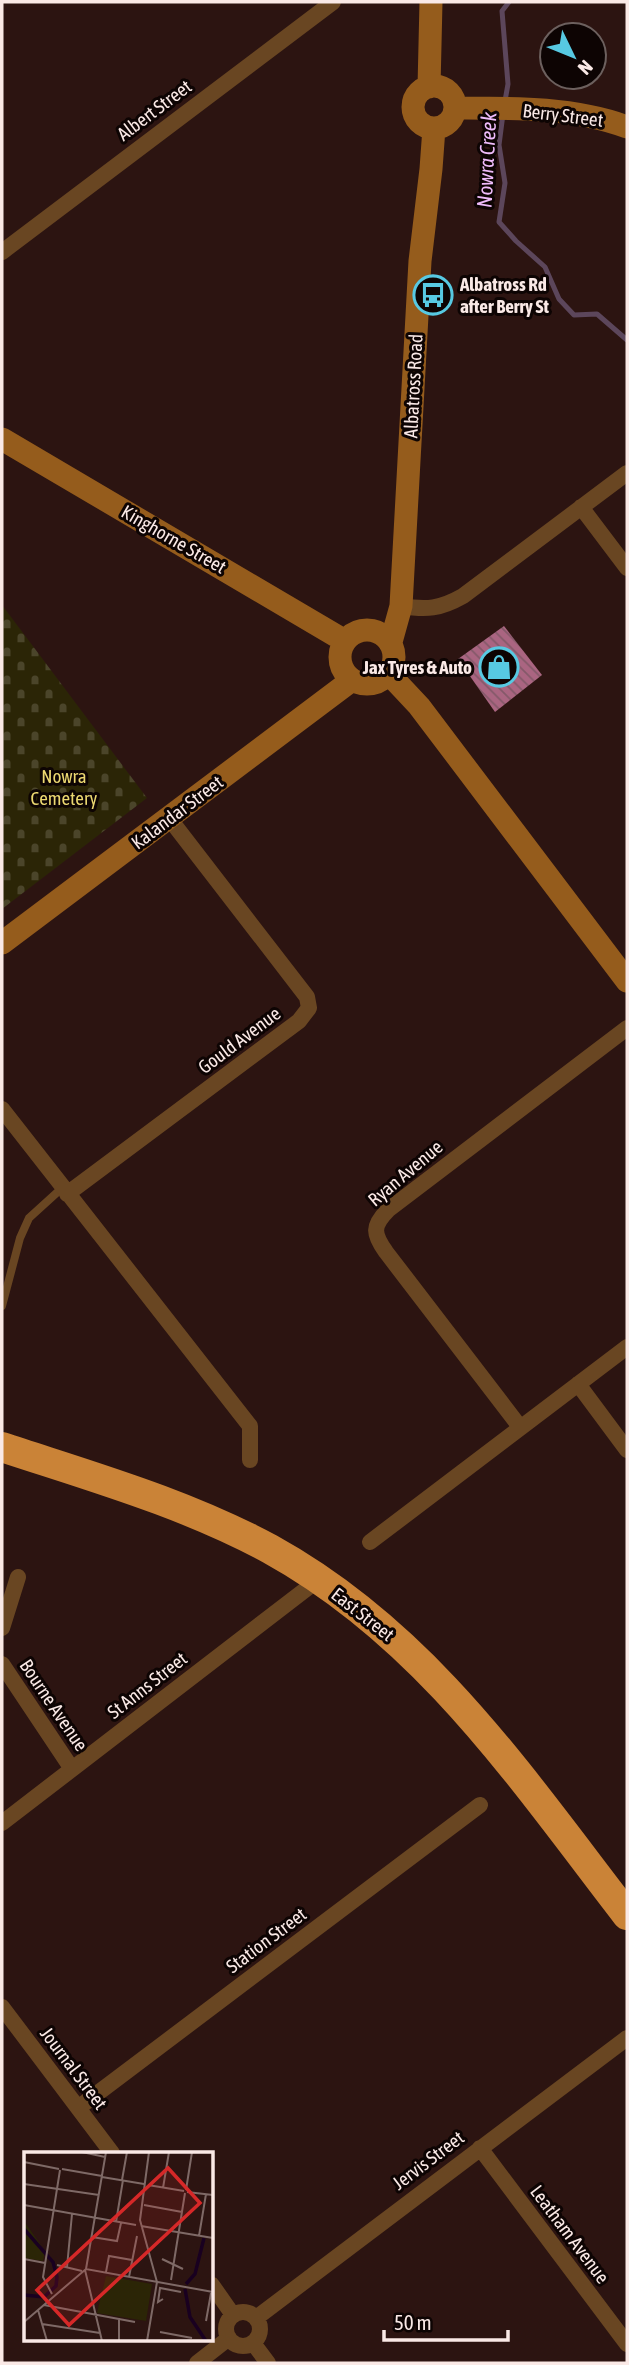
<svg xmlns="http://www.w3.org/2000/svg" width="629" height="2365" viewBox="0 0 629 2365" font-family="'Asap Condensed',sans-serif">
<style>
.cemetery{fill:url(#cemetery-stones)}
.lines{fill:none;stroke-linecap:round;stroke-linejoin:round}
.stream{stroke:#5c465b;stroke-width:5}
.building{fill:url(#building-back-hatch)}
.lane{stroke:#694622;stroke-width:8}
.street{stroke:#694622;stroke-width:16}
.secondary{stroke:#955c1c;stroke-width:23}
.highway{stroke:#ca8337;stroke-width:30}
.labels{text-anchor:middle;dominant-baseline:central;stroke-width:6;stroke-linejoin:round;paint-order:stroke}
.street-label{font-size:19px;fill:#fae9e6;stroke:#0d0403}
.poi-label{font-size:19px;font-weight:bold;fill:#fae9e6;stroke:#0d0403;text-anchor:start}
.park-label{font-size:19px;fill:#ecd871;stroke:#0d0403}
.water-label{font-size:21px;font-style:italic;fill:#eebbfa;stroke:#0d0403}
.inset-river{fill:none;stroke:#190020;stroke-width:3.5}
.inset-road{fill:none;stroke:#7e6966;stroke-width:2}
.view{fill:#d62828;fill-opacity:0.15;stroke:#d62828;stroke-width:3.5}
.inset-edge{fill:none;stroke:#fae9e6;stroke-width:3.5}
</style>
<defs>
<pattern id="cemetery-stones" width="16" height="16" patternUnits="userSpaceOnUse" patternTransform="scale(1.75)"><rect width="16" height="16" fill="#2b2506"/><path d="M2 7V4a2 2 0 0 1 4 0v3zM10 15v-3a2 2 0 0 1 4 0v3z" fill="#4b452a"/></pattern>
<pattern id="building-back-hatch" width="6" height="6" patternUnits="userSpaceOnUse" patternTransform="scale(1.75)"><rect width="6" height="6" fill="#aa6581"/><path d="M-1 5l2 2M0 0l6 6M5-1l2 2" fill="none" stroke="#845969"/></pattern>
</defs>
<rect width="100%" height="100%" fill="#2c1411"/>
<!-- cemetery -->
<path class="cemetery" d="M2 605 147 798 2 909Z"/>
<g class="lines">
<!-- stream -->
<path class="stream" d="M505 101 508 84 502 11 509 2
M503 114 499 145 505 183 499 222 516 241 545 267 559 299 574 315 597 314 627 340"/>
</g>
<!-- building -->
<path class="building" d="M504 626 542 675 495 712 458 659Z"/>
<g class="lines">
<!-- lane -->
<path class="lane" d="M2 1306 20 1238 29 1218 62 1188"/>
<!-- street -->
<path class="street" d="M2 252 333 2
M581 507 627 568
M401 606C427 610 440 609 463 596L627 473
M2 1109 250 1426V1460
M67 1194 299 1021 309 1008 307 997 169 818
M578 1384 627 1450
M520 1427 386 1252C373 1234 372 1226 388 1210L627 1028
M370 1542 627 1347
M2 1628 18 1577
M2 1664 72 1769
M2 1823 318 1580
M2 2007 112 2153
M78 2108 480 1805
M480 2148 627 2344
M212 2285 233 2315
M226 2329a17 17 0 1 1 34 0a17 17 0 1 1-34 0Z
M256 2318 627 2038
M253 2343 268 2363
M197 2363 229 2338"/>
<!-- secondary -->
<path class="secondary" d="M413 107a21 21 0 1 1 42 0a21 21 0 1 1-42 0Z
M429 87 431 2
M455 108C512 108 573 107 627 127
M2 439 345 641
M340 657a27 27 0 1 1 54 0a27 27 0 1 1-54 0Z
M391 642 401 606 420 261 431 169 434 128
M389 674 419 706 627 981
M2 943 352 680"/>
<!-- highway -->
<path class="highway" d="M2 1447C93 1477 185 1503 270 1549 426 1635 521 1778 627 1915"/>
</g>
<!-- icons -->
<defs>
<g id="bus-ring" transform="scale(2.0125)"><circle r="9.5" fill="#0d0403" stroke="#57c9e2" stroke-width="1.5"/><path d="M-5-6H5V4H4V6H2V4H-2V6H-4V4H-5ZM-3.5-4V0h7V-4ZM-3.5 1.2v1.5H-2V1.2ZM2 1.2v1.5H3.5V1.2Z" fill="#57c9e2"/></g>
<g id="shop-ring" transform="scale(2.0125)"><circle r="9.5" fill="#0d0403" stroke="#57c9e2" stroke-width="1.5"/><path d="M-5-2.5h2.3a2.7 3.5 0 0 1 5.4 0H5L5.5 6h-11ZM-1.5-2.5h3a1.5 2.3 0 0 0-3 0Z" fill="#57c9e2"/></g>
</defs>
<g fill-rule="evenodd">
<use href="#bus-ring" x="433" y="295"/>
<use href="#shop-ring" x="499" y="667"/>
</g>
<g class="labels">
<!-- street labels -->
<g class="street-label">
<text transform="translate(154 110) rotate(-37)">Albert Street</text>
<text transform="translate(563 115) rotate(7)">Berry Street</text>
<text transform="translate(413 386) rotate(-87)">Albatross Road</text>
<text transform="translate(174 539) rotate(30)">Kinghorne Street</text>
<text transform="translate(177 812) rotate(-37)">Kalandar Street</text>
<text transform="translate(239 1040) rotate(-37)">Gould Avenue</text>
<text transform="translate(405 1173) rotate(-40)">Ryan Avenue</text>
<text transform="translate(363 1614) rotate(38)">East Street</text>
<text transform="translate(147 1685) rotate(-38)">St Anns Street</text>
<text transform="translate(54 1705) rotate(56)">Bourne Avenue</text>
<text transform="translate(266 1940) rotate(-37)">Station Street</text>
<text transform="translate(74 2068) rotate(53)">Journal Street</text>
<text transform="translate(428 2160) rotate(-37)">Jervis Street</text>
<text transform="translate(570 2234) rotate(53)">Leatham Avenue</text>
</g>
<!-- poi labels -->
<g class="poi-label">
<text x="460" y="284">Albatross Rd<tspan x="460" dy="22">after Berry St</tspan></text>
<text x="472" y="667" text-anchor="end">Jax Tyres &amp; Auto</text>
</g>
<!-- park labels -->
<g class="park-label">
<text x="64" y="776">Nowra<tspan x="64" dy="22">Cemetery</tspan></text>
</g>
<!-- water labels -->
<g class="water-label">
<text transform="translate(486 160) rotate(-87)">Nowra Creek</text>
</g>
</g>
<!-- overview -->
<g transform="translate(24 2152)">
<rect width="189" height="189" fill="#2c1411"/>
<path d="M0 69 21 99 19 109 0 106Z" fill="#2b2506"/>
<path d="M82 124 128 132 122 169 73 161Z" fill="#2b2506"/>
<path class="inset-river" d="M0 77 29 110 33 125 32 134 20 145 0 143M162 132 171 122 180 86M161 137 166 165 182 189"/>
<path class="inset-road" d="M58 0 81 5M0 10 35 17M38 17 78 24M78 25 120 32M98 28 103 0M0 32 75 43M124 33 160 39M139 36 145 0M162 38 168 0M163 40 189 43M0 53 112 73M120 53 158 60M92 70 99 28M117 74 189 86M175 84 182 42M68 85 93 89 97 71M0 107 21 111M138 107 159 117M33 113 58 119M43 115 48 62M62 117 82 0M61 118 78 189M82 120 85 104 108 108M105 125 113 84M147 128 161 41M28 142 19 125 36 18M139 147 134 150 136 136 157 140M20 153 111 170M14 158 23 189M95 166V189M182 169 187 141M0 170 62 117 189 140M18 172 76 181M136 180 168 186M123 189 133 130 116 68 125 0"/>
<path class="view" d="M144 16 176 51 45 173 13 138Z"/>
<rect width="189" height="189" class="inset-edge"/>
</g>
<!-- border -->
<rect width="629" height="2365" fill="none" stroke="#fae9e6" stroke-width="7"/>
<!-- north arrow -->
<g transform="translate(573 56) rotate(133)"><circle r="33" fill="#0d0403" stroke="#6c605e" stroke-width="2"/>
<path d="M0-5L12 26L0 18L-12 26Z" fill="#57c9e2"/>
<text y="-10" font-size="19" font-weight="bold" text-anchor="middle" fill="#fae9e6">N</text>
</g>
<!-- scale -->
<path d="M384 2330v10h124v-10" fill="none" stroke="#fae9e6" stroke-width="3.5"/>
<text x="394" y="2330" font-size="21" fill="#fae9e6" stroke="#0d0403" stroke-width="5" paint-order="stroke">50 m</text>
</svg>
